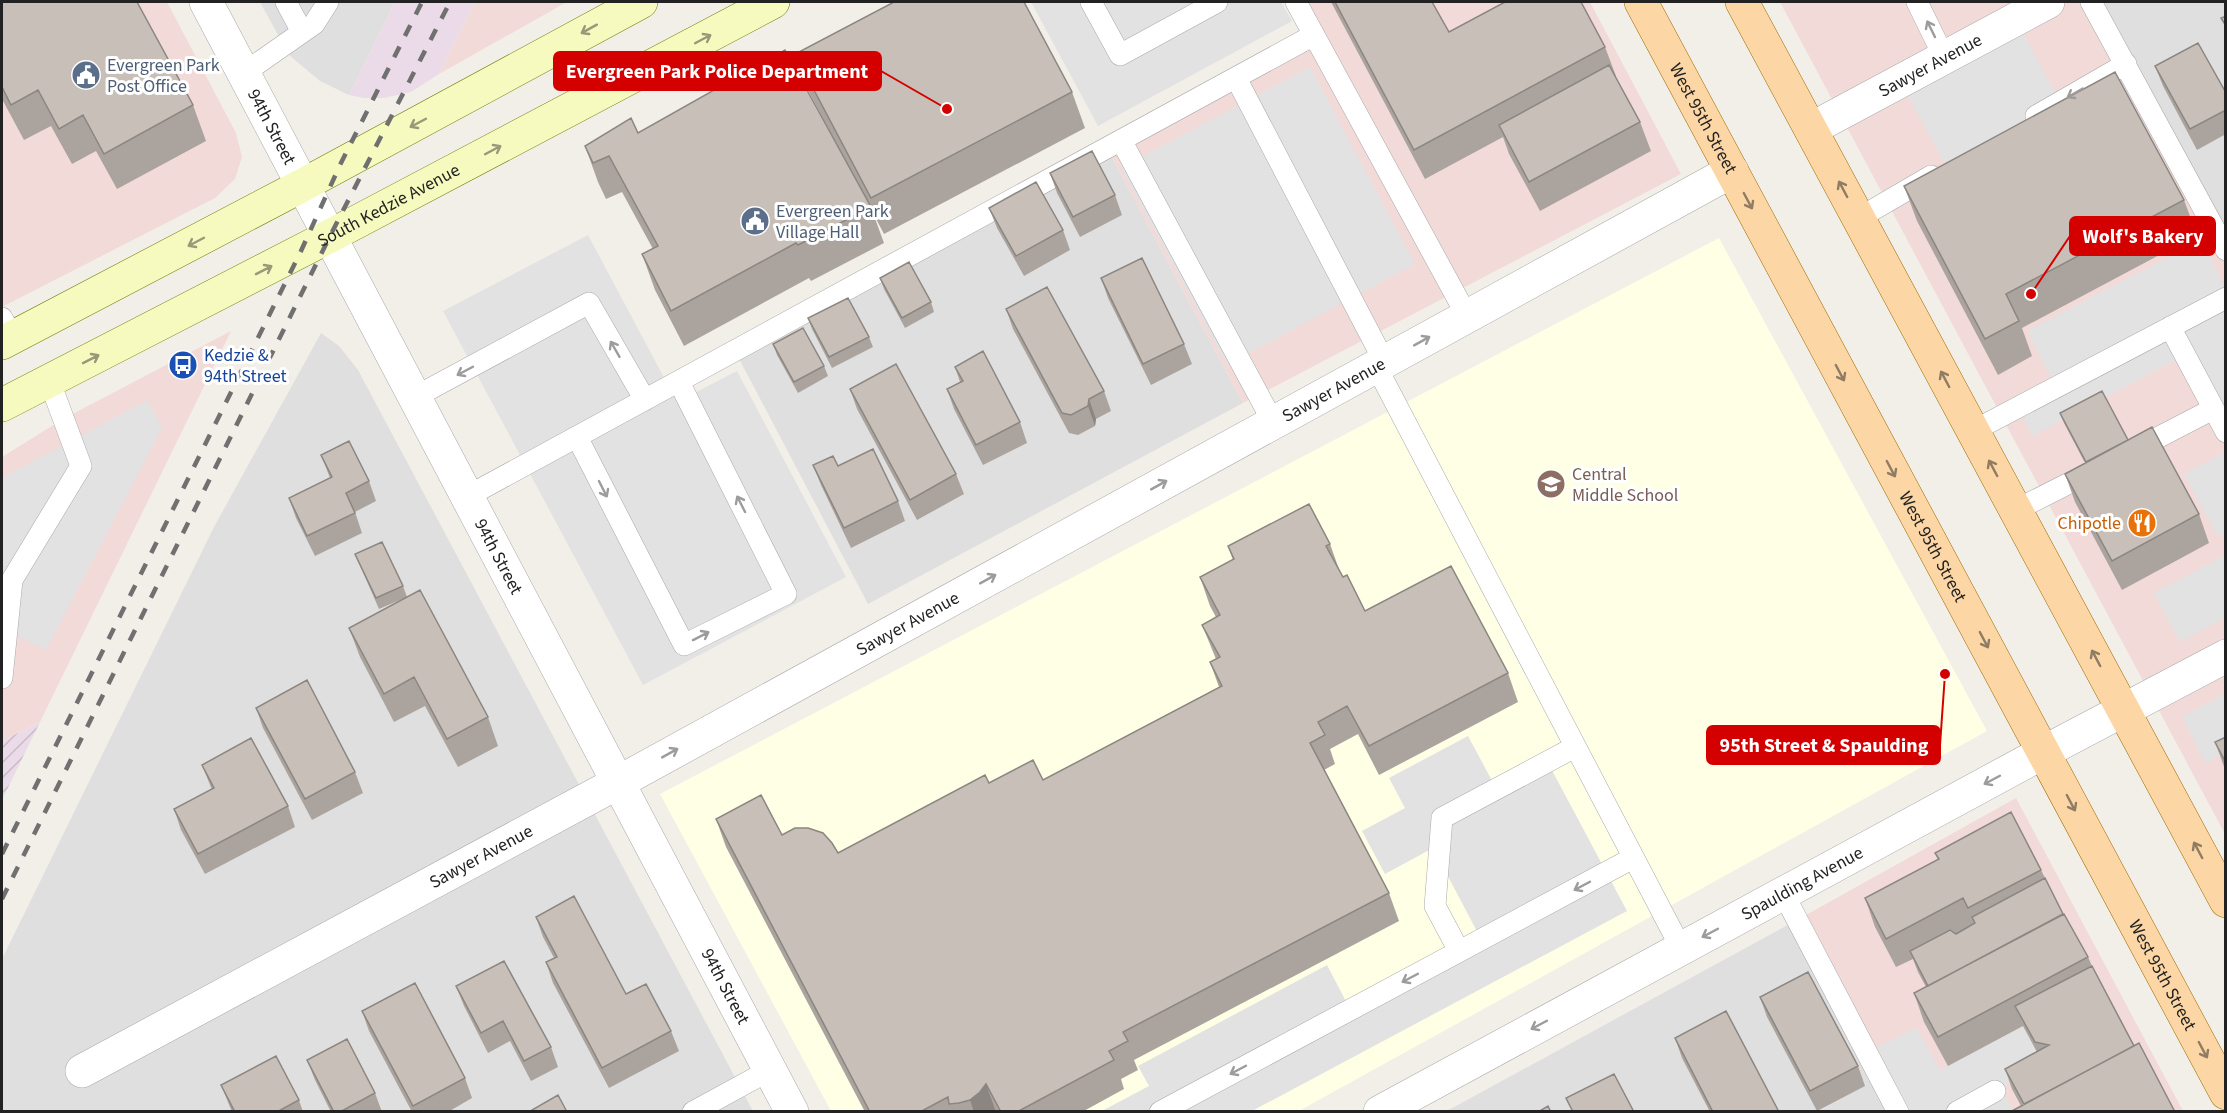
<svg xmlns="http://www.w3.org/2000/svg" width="2227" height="1113" viewBox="0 0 2227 1113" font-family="'Source Sans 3',sans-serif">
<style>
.residential{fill:#e0dfdf}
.commercial{fill:#f2dad9}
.industrial{fill:url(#industrial-furrows)}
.education{fill:#ffffe5}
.railway{fill:#ebdbe8}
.parking{fill:#e2e2e2}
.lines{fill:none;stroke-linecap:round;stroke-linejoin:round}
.service-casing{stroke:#a9a9a9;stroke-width:22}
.minor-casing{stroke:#a9a9a9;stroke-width:34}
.secondary-casing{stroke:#707d05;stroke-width:34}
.primary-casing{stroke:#a06b00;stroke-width:34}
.service{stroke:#fff;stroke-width:21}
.minor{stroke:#fff;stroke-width:33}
.secondary{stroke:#f7fabf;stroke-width:33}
.primary{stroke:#fcd6a4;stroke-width:33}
.rail{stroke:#707070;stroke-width:4.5;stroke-dasharray:12 12;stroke-linecap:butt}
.wall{fill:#aba49e}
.shaded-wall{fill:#8b8681}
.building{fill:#c7bfb8;stroke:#8b8681;stroke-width:1.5}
.oneway{stroke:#979978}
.oneway2{stroke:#9c9c9c}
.oneway3{stroke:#8f7c63}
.labels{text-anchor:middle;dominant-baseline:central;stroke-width:6;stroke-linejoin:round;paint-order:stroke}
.service-label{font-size:18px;fill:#4e5e75;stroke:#fff;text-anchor:start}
.street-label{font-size:18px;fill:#222;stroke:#fff}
.transit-label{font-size:18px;fill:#164399;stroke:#fff;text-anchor:start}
.education-label{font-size:18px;fill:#785e54;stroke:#fff;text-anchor:start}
.food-label{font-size:18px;fill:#c56008;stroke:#fff;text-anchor:end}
.leader{fill:none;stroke:#d40000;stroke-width:2}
.callout-dot{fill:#d40000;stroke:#fff;stroke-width:2}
.callout{fill:#d40000;stroke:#d40000;stroke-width:2}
.callout-label{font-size:20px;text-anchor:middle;font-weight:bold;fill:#fff}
</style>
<defs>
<pattern id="industrial-furrows" width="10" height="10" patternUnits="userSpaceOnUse" patternTransform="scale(1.5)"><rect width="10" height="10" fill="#ebdbe8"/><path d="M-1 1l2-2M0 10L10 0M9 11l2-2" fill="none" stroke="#c9bcc7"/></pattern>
</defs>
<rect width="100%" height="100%" fill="#f2efe9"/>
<!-- residential -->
<path class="residential" d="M260 2H395L349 95 320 81 289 55Z
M2091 2H2225V250Z
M1107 148 1243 403 868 604 735 351Z
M321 333 339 346 358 370 753 1111H2V959L214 527Z
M1797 920 1898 1112H1445Z"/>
<!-- commercial -->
<path class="commercial" d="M2 2H167L236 133 242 157 235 179 215 198 2 307Z
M475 2H567L439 74Z
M1296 2H1590L1681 174 1243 403 1107 148 1314 35Z
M1780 2H2091L2225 250V834Z
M231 331 40 722 2 741V457L63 419Z
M2016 798 2183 1111H1898L1797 920Z"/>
<!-- industrial -->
<path class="industrial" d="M40 722 2 800V741Z"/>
<!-- education -->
<path class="education" d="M1719 238 1987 731 1297 1112 831 1111 660 794Z"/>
<!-- railway -->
<path class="railway" d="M395 2H475L439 74 411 92 384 98H364L349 95Z"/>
<!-- parking -->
<path class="parking" d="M1031 2H1281L1292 21 1098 126Z
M2021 29 2060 102 2115 70 2131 100 1961 194 1906 92Z
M1310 67 1415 264 1227 365 1121 168Z
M588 235 677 402 737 371 846 577 643 685 443 311Z
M2201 240 2225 287V432L2185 355 2033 436 2017 408 2056 387 2027 331Z
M148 400 162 428 46 650 2 629V478Z
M2225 452V533L2218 537 2184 474Z
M2225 555V618L2180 642 2154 593Z
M2225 693V753L2206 764 2182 717Z
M1468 736 1496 788 1547 761 1627 911 1252 1111 1100 1112 1149 1086 1138 1066 1327 965 1350 1009 1481 939 1433 848 1385 874 1362 831 1405 808 1389 778Z
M2023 1026 2038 1055 2023 1077 2001 1088 2014 1111 1903 1112 1871 1051 1916 1027 1940 1070Z"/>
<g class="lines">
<!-- service casing -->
<g class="service-casing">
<path id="service" d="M286 2 302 32
M1091 2 1120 55 1217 2
M1296 2 1467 316
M1917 2 1944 57
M2091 2 2226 250
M244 73 314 24 328 2
M1236 78 1384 361
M2036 116 2126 64
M1121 140 1273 422
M1859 218 1931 176
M2 318 12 337
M2170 327 2226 432
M1376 366 1681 948
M415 397 589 303 645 400
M1973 431 2226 298
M577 437 684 645 786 594 679 382
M2134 450 2213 409
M468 496 1314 35
M2016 510 2093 471
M2 678 12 580 81 466 49 380
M1783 893 1898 1112
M1459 951 1435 906 1442 818 1575 747
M693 1112 770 1070
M1160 1112 1633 858
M1957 1112 1995 1091"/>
</g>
<!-- minor casing -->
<g class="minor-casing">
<g id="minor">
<path id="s1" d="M206 2 792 1112"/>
<path id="s2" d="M1811 129 2048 2"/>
<path id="s3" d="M82 1071 619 782 1732 171"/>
<path id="s4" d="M1380 1112 2044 752 2226 656"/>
</g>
</g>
<!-- secondary casing -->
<g class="secondary-casing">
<g id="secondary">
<path d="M2 343 303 185 641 2"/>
<path id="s5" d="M2 405 330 236 773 2"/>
</g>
</g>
<!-- primary casing -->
<g class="primary-casing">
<g id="primary">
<path id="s6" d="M1641 2 2226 1093"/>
<path d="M1742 2 2226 901"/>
</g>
</g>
<!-- service -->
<use href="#service" class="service"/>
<!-- minor -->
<use href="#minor" class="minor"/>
<!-- secondary -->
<use href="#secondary" class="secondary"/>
<!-- primary -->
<use href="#primary" class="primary"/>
<!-- rail -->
<path class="rail" d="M2 854 301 251 340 165 422 2
M2 899 330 236 450 2"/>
</g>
<!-- wall -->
<path class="wall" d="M2 2 193 105 206 141 117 189 96 151 72 164 51 126 24 140 2 99Z
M1331 2H1432L1449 32 1605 47 1616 76H1615L1640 122 1651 151 1540 211 1509 154 1503 137 1425 179Z
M795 54 1072 92 1085 128 884 234 873 213 884 243 811 281 809 278 684 346 655 290 642 254 653 249 622 192 606 199 598 182 585 146 638 133 847 164 808 90Z
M2155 66 2226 93V134L2197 150 2163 86Z
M1050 173 1115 195 1122 215 1080 237 1057 193Z
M1904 186 2184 200 2197 235 2022 328 2032 356 1998 375 1917 221Z
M989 208 1063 230 1070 250 1024 276 997 228Z
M880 278 931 302 934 312 905 328 884 289Z
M1101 278 1184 344 1192 364 1151 385 1108 298Z
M1006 309 1104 391 1111 411 1096 419 1095 426 1078 435 1069 433 1013 329Z
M808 318 869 337 873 347 832 368 812 329Z
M773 344 824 366 828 376 798 393 777 355Z
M955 367 1020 422 1027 443 983 465 954 409 947 389 960 382Z
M850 389 956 474 964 494 917 520 857 409Z
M2060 413 2128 440 2199 514 2209 543 2122 590 2075 502 2065 474 2085 463 2064 423Z
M321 455 369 481 376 501 355 512 362 533 315 556 296 518 289 498 330 478Z
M813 465 838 466 898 501 905 521 851 548 821 485Z
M1330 544 1340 572 1365 611 1508 673 1518 702 1379 775 1358 734 1330 749 1335 764 1324 770 1389 893 1399 921 1134 1060 1138 1070 1121 1079 1124 1089 1082 1112H865L726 847 716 819 782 835 838 853 989 783 1043 780 1219 687 1210 662 1216 659 1202 625 1216 617 1210 606 1200 577 1233 560 1228 546Z
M355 554 403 586 407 597 379 609Z
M349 628 488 717 498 746 458 767 425 706 394 722 360 657Z
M256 708 355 772 363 793 312 820 263 728Z
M2226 737V772L2215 742Z
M202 765 288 806 295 827 205 874 181 830 174 809 212 790Z
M1935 853 2041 870 2063 914 2088 957 2092 966 2134 1046 2021 1106 2012 1089 2005 1069 2037 1052 2023 1026 1948 1066 1924 1022 1914 993 1926 987 1918 972 1913 959 1896 967 1875 927 1865 898 1938 860Z
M536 917 626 994 671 1031 679 1051 609 1088 553 983 546 962 554 958 543 937Z
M456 986 551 1047 558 1067 531 1081 510 1041 488 1053 464 1006Z
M1760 997 1858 1066 1865 1086 1817 1111 1767 1017Z
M362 1011 465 1078 472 1098 448 1112H412L369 1031Z
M1675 1038 1779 1112H1710L1682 1058Z
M307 1060 375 1093 382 1112H331L315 1080Z
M221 1085 299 1100 303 1112H232Z"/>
<!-- shaded-wall -->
<path class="shaded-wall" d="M1089 399 1096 419 1095 426 1088 406Z
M986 1084 996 1112H974L970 1100Z"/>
<!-- building -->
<path class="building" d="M2 2H137L193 105 104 154 83 115 59 129 38 90 11 105 2 87Z
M894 2H1024L1072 92 871 198 795 54Z
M1335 2H1432L1449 32 1505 2H1581L1605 47 1414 150Z
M2226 16V26L2221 18Z
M2198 43 2226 93V110L2190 129 2155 66Z
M785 50 871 207 798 245 796 243 671 311 642 254 658 246 609 156 593 163 585 146 631 118 638 133Z
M1609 65 1640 122 1529 182 1499 125Z
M2115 72 2184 200 2006 294 2019 321 1985 339 1904 186Z
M1092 151 1115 195 1073 217 1050 173Z
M1036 182 1063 230 1016 256 989 208Z
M1142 258 1184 344 1143 364 1101 278Z
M909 262 931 302 902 318 880 278Z
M1047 287 1104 391 1089 399 1088 406 1071 415 1062 413 1006 309Z
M848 298 869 337 829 357 808 318Z
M803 328 824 366 794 382 773 344Z
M983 351 1020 422 976 445 947 389 963 381 955 367Z
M896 364 956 474 910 500 850 389Z
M2102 391 2128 440 2086 462 2060 413Z
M2152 427 2199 514 2112 561 2065 474Z
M349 441 369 481 346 493 355 513 307 536 289 498 332 477 321 455Z
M873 449 898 501 844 528 813 465 833 456 838 466Z
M1309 504 1330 544 1326 546 1343 577 1347 575 1365 611 1451 566 1508 673 1369 746 1347 706 1318 722 1325 735 1310 743 1389 893 1123 1032 1128 1041 1109 1051 1114 1060 1017 1112H1001L986 1084 980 1092 970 1100 959 1103 949 1104 948 1097 920 1112H870L716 819 761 795 782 835 795 828H808L823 833 832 843 838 853 985 775 989 783 1033 760 1043 780 1222 686 1210 662 1220 657 1202 625 1220 615 1200 577 1234 559 1228 546Z
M382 542 403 586 376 598 355 554Z
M420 590 488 717 447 739 414 677 384 694 349 628Z
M307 680 355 772 305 799 256 708Z
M2226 737V763L2215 742Z
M251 738 288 806 198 854 174 809 214 788 202 765Z
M2011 812 2041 870 1968 908 1963 898 1886 939 1865 898 1939 859 1935 853Z
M2045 878 2063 914 1928 986 1910 951 1950 930 1956 934 1975 923 1972 917Z
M574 896 626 994 646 984 671 1031 602 1068 546 962 557 957 536 917Z
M2064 914 2088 957 1938 1037 1914 993Z
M504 961 551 1047 524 1061 503 1021 481 1033 456 986Z
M2092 966 2134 1046 2024 1104 2005 1069 2049 1045 2035 1042 2015 1006Z
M1808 972 1858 1066 1810 1091 1760 997Z
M415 983 465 1078 413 1106 362 1011Z
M1726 1011 1779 1112H1713L1675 1038Z
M347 1039 375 1093 340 1112H334L307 1060Z
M2139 1043 2175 1112H2010Z
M276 1056 299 1100 277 1112H235L221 1085Z
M1614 1074 1634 1112H1573L1566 1098Z
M558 1095 567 1112H533L532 1110Z
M1548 1106 1551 1112H1538Z"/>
<!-- one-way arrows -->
<defs><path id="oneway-shaft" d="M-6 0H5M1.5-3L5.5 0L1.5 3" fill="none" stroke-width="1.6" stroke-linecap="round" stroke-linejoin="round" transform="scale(1.5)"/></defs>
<g class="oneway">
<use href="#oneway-shaft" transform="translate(589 29) rotate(151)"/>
<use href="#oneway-shaft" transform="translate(703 39) rotate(-28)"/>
<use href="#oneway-shaft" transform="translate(418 123) rotate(152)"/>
<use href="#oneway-shaft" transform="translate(493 150) rotate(-28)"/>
<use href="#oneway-shaft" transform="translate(196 242) rotate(152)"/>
<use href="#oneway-shaft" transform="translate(264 270) rotate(-27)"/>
<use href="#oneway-shaft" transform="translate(91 359) rotate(-27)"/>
</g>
<g class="oneway2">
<use href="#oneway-shaft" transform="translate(1931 29) rotate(-116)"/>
<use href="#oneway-shaft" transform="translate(2075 93) rotate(150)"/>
<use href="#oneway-shaft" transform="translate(1422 341) rotate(-29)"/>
<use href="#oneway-shaft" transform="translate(615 349) rotate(-120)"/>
<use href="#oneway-shaft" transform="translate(465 371) rotate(152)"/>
<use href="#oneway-shaft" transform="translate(1159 485) rotate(-29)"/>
<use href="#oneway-shaft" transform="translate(603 489) rotate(63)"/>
<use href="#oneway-shaft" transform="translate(741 504) rotate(-117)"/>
<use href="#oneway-shaft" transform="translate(988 579) rotate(-29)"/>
<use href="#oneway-shaft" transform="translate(701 636) rotate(-27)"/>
<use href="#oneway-shaft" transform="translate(670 753) rotate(-29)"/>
<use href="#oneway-shaft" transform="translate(1992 780) rotate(152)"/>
<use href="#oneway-shaft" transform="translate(1582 886) rotate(152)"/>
<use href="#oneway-shaft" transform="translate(1710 933) rotate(152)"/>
<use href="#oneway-shaft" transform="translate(1410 978) rotate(152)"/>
<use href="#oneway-shaft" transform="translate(1539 1025) rotate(152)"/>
<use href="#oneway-shaft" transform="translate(1238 1070) rotate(152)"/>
</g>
<g class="oneway3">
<use href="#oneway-shaft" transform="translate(1843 189) rotate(-118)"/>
<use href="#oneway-shaft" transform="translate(1748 201) rotate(62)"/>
<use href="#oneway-shaft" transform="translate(1840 373) rotate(62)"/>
<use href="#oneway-shaft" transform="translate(1945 379) rotate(-118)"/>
<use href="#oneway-shaft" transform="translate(1993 468) rotate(-118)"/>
<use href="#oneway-shaft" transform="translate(1891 469) rotate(62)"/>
<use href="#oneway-shaft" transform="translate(1984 640) rotate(62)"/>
<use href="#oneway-shaft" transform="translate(2096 658) rotate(-118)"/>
<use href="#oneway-shaft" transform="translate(2071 803) rotate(62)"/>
<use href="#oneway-shaft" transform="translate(2198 850) rotate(-118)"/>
<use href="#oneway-shaft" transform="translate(2203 1050) rotate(62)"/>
</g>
<!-- icons -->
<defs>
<g id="civic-disc" transform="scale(1.5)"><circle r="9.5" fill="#5c6f8a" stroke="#fff"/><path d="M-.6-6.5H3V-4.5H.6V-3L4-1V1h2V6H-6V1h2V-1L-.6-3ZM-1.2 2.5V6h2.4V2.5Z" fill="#fff"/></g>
<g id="bus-disc" transform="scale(1.5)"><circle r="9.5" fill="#1a4fb4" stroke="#fff"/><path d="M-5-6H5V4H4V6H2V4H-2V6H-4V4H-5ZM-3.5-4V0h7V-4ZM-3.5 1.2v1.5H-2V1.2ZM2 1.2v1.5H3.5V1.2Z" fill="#fff"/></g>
<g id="school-disc" transform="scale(1.5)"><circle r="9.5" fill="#8d6e63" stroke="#fff"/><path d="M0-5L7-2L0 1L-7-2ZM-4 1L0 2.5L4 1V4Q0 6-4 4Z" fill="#fff"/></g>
<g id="restaurant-disc" transform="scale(1.5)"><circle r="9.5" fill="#e8710a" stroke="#fff"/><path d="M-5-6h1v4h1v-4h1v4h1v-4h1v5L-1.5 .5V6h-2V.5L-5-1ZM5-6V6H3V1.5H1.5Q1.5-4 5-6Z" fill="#fff"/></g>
</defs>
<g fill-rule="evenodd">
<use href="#civic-disc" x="86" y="75"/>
<use href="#civic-disc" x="755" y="221"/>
<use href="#bus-disc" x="183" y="365"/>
<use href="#school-disc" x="1551" y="484"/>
<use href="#restaurant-disc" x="2142" y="523"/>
</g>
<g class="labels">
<!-- service labels -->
<g class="service-label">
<text x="107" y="65">Evergreen Park<tspan x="107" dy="21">Post Office</tspan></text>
<text x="776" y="211">Evergreen Park<tspan x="776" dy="21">Village Hall</tspan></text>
</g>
<!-- street labels -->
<g class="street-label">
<text stroke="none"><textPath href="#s2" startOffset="135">Sawyer Avenue</textPath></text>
<text stroke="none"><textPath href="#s6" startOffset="132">West 95th Street</textPath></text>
<text stroke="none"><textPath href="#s1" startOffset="141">94th Street</textPath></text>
<text stroke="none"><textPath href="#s5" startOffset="435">South Kedzie Avenue</textPath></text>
<text stroke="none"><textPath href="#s3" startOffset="1425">Sawyer Avenue</textPath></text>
<text stroke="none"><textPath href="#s6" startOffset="618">West 95th Street</textPath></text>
<text stroke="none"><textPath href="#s1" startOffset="627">94th Street</textPath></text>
<text stroke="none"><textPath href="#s3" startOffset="939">Sawyer Avenue</textPath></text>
<text stroke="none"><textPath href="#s3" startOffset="453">Sawyer Avenue</textPath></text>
<text stroke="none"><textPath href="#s4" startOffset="480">Spaulding Avenue</textPath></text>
<text stroke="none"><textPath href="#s6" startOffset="1104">West 95th Street</textPath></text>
<text stroke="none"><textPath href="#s1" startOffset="1113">94th Street</textPath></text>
</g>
<!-- transit labels -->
<g class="transit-label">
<text x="204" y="355">Kedzie &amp;<tspan x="204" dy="21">94th Street</tspan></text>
</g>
<!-- education labels -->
<g class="education-label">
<text x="1572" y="474">Central<tspan x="1572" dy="21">Middle School</tspan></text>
</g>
<!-- food labels -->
<g class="food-label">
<text x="2121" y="523">Chipotle</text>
</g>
</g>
<!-- callouts -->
<path class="leader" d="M947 109L881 71M2031 294L2070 236M1945 674L1940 745"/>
<g class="callout-dot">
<circle cx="947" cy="109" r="6"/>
<circle cx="2031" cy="294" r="6"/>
<circle cx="1945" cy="674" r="6"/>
</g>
<g class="callout">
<rect x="554" y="52" width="327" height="38" rx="6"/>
<rect x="2070" y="217" width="145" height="38" rx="6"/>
<rect x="1707" y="726" width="233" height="38" rx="6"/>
</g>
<g class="callout-label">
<text x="717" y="78">Evergreen Park Police Department</text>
<text x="2143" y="243">Wolf's Bakery</text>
<text x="1824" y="752">95th Street &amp; Spaulding</text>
</g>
<!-- border -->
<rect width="2227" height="1113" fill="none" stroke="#222222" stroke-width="6"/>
</svg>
